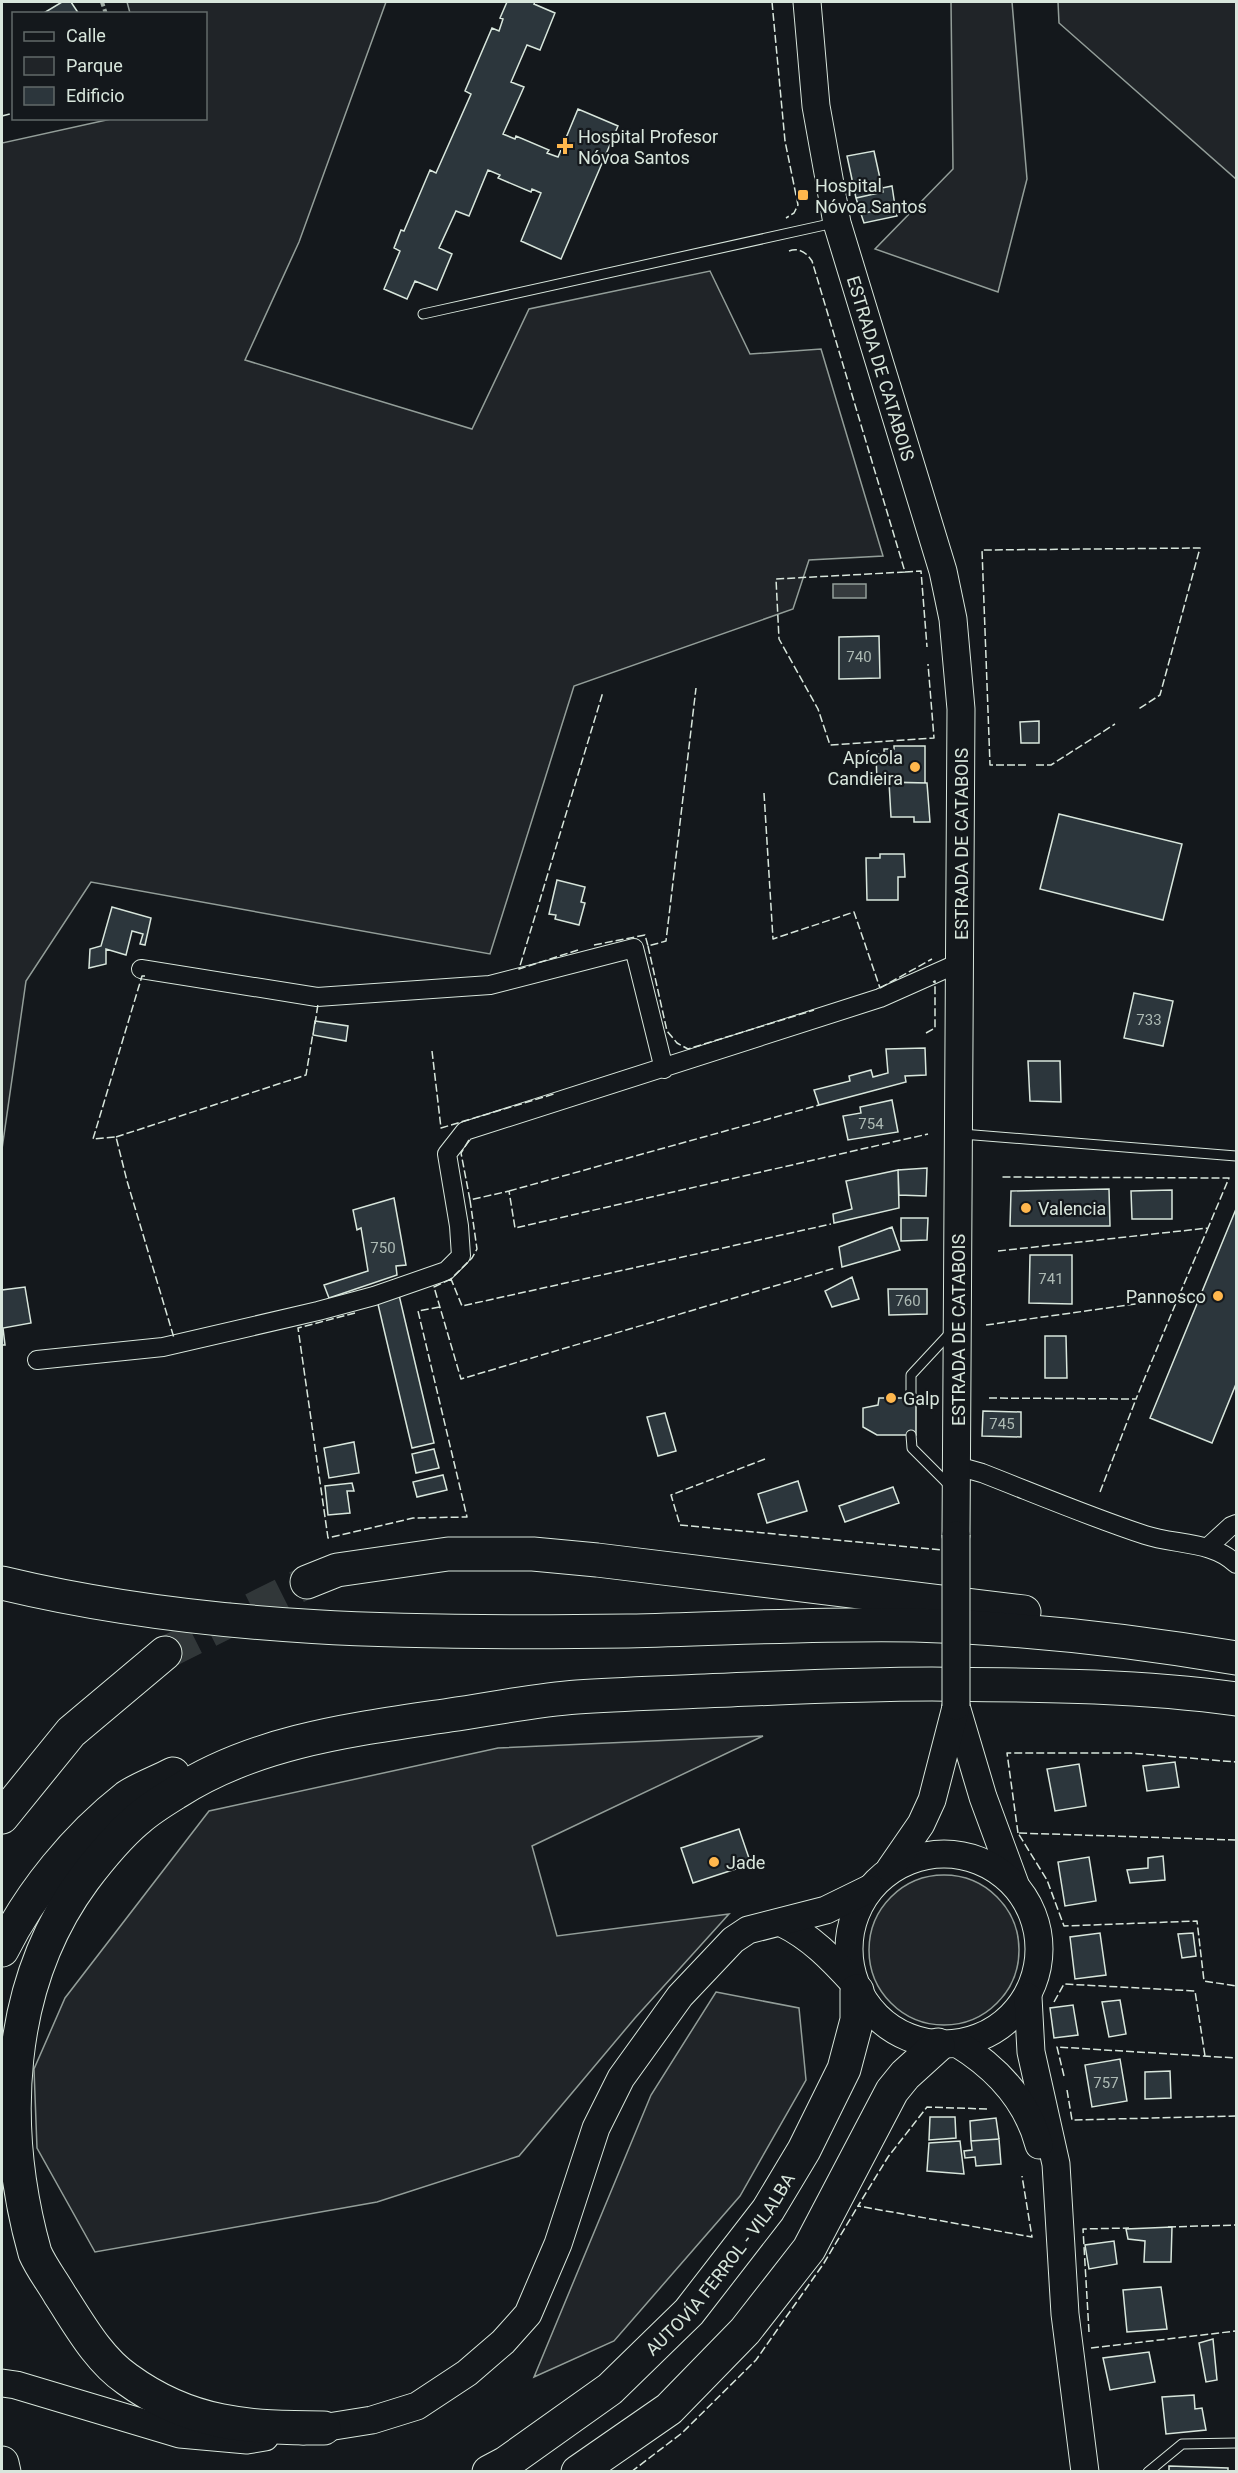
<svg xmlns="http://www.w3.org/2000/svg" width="1238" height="2473" viewBox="0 0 1238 2473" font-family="Roboto,sans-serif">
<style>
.green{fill:#202428;stroke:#939e99;stroke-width:1.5}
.water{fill:#363b3e;stroke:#939e99;stroke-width:1.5}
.building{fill:#2c363c;stroke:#d8e6dc;stroke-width:1.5}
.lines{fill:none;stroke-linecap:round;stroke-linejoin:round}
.highway-tunnel{stroke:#313739;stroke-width:33;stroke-dasharray:33 16;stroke-linecap:butt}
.lane-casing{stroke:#d8e6dc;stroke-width:11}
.street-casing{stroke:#d8e6dc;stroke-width:20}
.secondary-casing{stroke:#d8e6dc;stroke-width:29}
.highway-casing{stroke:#d8e6dc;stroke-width:35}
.path{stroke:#9da8a2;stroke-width:4;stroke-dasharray:4.5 3;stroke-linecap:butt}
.lane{stroke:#14181c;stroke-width:9}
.street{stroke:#14181c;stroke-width:18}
.secondary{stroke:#14181c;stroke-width:27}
.highway{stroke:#14181c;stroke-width:33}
.secondary-bridge-casing{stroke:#d8e6dc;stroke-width:29;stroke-linecap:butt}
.secondary-bridge{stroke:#14181c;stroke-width:27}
.fence{stroke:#d8e6dc;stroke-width:1.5;stroke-dasharray:8 3;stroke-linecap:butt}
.poi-dot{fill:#ffb74d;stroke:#14181c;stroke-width:2}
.labels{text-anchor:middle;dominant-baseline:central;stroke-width:4.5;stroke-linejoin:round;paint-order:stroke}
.number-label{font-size:15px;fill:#adbab4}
.poi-label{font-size:18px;fill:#d8e6dc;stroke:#14181c;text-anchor:start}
.street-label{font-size:18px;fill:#d8e6dc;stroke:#14181c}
</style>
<rect width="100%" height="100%" fill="#14181c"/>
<!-- green -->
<path class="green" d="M127 2H386L299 242 245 360 472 429 529 309 710 271 750 354 821 349 883 556 809 560 793 609 574 686 490 954 91 882 26 981 2 1149V143L111 119 206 118V14L130 13Z
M951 2H1012L1027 179 998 292 875 249 953 169Z
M1058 2H1236V179L1059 23Z
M763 1736 532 1846 557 1936 729 1914 635 2018 519 2156 377 2202 95 2252 37 2148 34 2069 65 1998 209 1811 498 1748Z
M869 1950a75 75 0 1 1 150 0a75 75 0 1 1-150 0Z
M716 1992 799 2008 806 2080 740 2196 614 2341 534 2377 651 2095Z"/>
<!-- water -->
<path class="water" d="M833 584H866V598H833Z"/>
<!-- building -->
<path class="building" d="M62 2H71L79 14H42Z
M507 2H535L534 4 555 13 540 50 527 45 511 82 524 87 503 134 515 139 516 136 549 150 547 153 558 157 578 109 618 126 561 259 521 241 541 193 532 189 531 192 498 178 500 175 488 170 469 216 456 211 439 248 452 254 437 290 415 281 407 299 384 289 400 251 394 248 401 230 404 231 430 170 436 173 471 94 465 91 492 28 499 31 503 19 500 18Z
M874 151 883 192 856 198 847 156Z
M892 186 895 206 861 214 856 198 883 192 882 188Z
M895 206 897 216 864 223 861 214Z
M879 636 880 678 839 679V637Z
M1039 721V743H1021L1020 722Z
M894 746H925V783L877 782 876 754H884V749H894Z
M889 782 927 783 930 822H914V817H891Z
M1059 814 1182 844 1163 920 1040 889Z
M880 854H904L905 877H898V900H867L866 858H880Z
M557 880 585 887 581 902 585 903 579 925 555 919 556 915 549 914Z
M112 907 151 918 145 945 140 944 143 934 132 931 126 955 106 949V964L89 968 90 949 101 946Z
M1134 993 1173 1001 1163 1046 1124 1038Z
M315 1021 348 1026 346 1041 313 1035Z
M925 1048 926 1075 905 1076 906 1082 819 1105 814 1090 850 1081 849 1076 871 1070 873 1077 888 1073 886 1049Z
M1028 1061H1060L1061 1102 1030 1101Z
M892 1100 898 1132 848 1140 843 1116 861 1113 860 1107Z
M927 1168 926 1196 899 1195 898 1170Z
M898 1170 899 1208 834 1223 833 1214 852 1209 846 1181Z
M1109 1189 1110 1226H1010L1011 1191Z
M1172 1190V1219H1132L1131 1191Z
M394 1198 406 1265 396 1266 397 1275 329 1298 324 1285 368 1271 361 1228 357 1230 353 1210Z
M1236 1209V1384L1212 1443 1150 1418Z
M901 1218H928L927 1240 901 1241Z
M892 1227 900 1250 842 1267 839 1247Z
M1030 1255H1072V1304L1029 1303Z
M852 1277 859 1299 832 1307 825 1291Z
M25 1287 31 1323 3 1328 5 1345H2V1290Z
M888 1289H927V1314L889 1315Z
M399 1295 434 1443 412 1448 377 1300Z
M1045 1336H1066L1067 1378H1045Z
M879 1398H916V1435H877L863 1427V1408L878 1405Z
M983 1411 1021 1412V1437L982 1436Z
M665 1413 676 1451 658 1456 647 1417Z
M354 1442 359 1473 329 1478 324 1448Z
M434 1449 439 1468 416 1473 412 1454Z
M443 1475 447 1490 417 1497 413 1482Z
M798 1481 807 1511 767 1523 758 1494Z
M352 1483 354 1491H347L350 1513 328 1515 325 1486Z
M893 1487 899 1503 845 1522 839 1506Z
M1175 1762 1179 1787 1147 1791 1143 1766Z
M1079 1764 1086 1806 1055 1811 1047 1769Z
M739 1829 751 1864 693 1883 681 1848Z
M1163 1856 1165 1880 1130 1883 1127 1870 1148 1868V1858Z
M1089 1857 1096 1901 1065 1906 1058 1862Z
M1100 1933 1106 1975 1075 1979 1070 1937Z
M1193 1933 1196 1956 1182 1958 1178 1934Z
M1120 2000 1126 2034 1109 2037 1102 2002Z
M1073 2005 1078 2035 1054 2038 1050 2008Z
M1120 2059 1127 2101 1092 2107 1085 2065Z
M1170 2071 1171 2098 1145 2099V2072Z
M930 2117H955L956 2138 929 2140Z
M996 2118 999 2139 971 2141 970 2121Z
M999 2139 1001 2164 976 2166 975 2157 965 2158 964 2151 972 2150 971 2141Z
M960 2141 964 2174 927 2171 929 2143Z
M1172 2227 1171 2262H1144L1145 2241 1128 2239 1126 2229Z
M1114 2241 1117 2264 1089 2269 1085 2245Z
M1161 2287 1167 2329 1127 2332 1123 2290Z
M1213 2339 1217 2380 1206 2382 1199 2343Z
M1149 2352 1155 2382 1110 2390 1103 2358Z
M1194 2395 1195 2409 1202 2408 1206 2430 1166 2434 1162 2397Z
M1169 2466 1228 2468V2472H1169Z"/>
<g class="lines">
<!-- highway-tunnel -->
<path class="highway-tunnel" d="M165 1653 307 1582"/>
<!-- lane casing -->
<g class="lane-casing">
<path id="lane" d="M423 314 834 223
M962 1134 1236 1156
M911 1398V1375L950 1333
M911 1435 912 1448 952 1488
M1148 2472 1182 2444 1236 2443"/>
</g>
<!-- street casing -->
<g class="street-casing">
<path id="street" d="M141 969 317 997 490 985 634 948 664 1069
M37 1360 163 1347 318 1311 374 1296 446 1271 461 1256 459 1226 447 1154 465 1131 880 998 961 962
M957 1466 982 1473C1036 1494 1090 1517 1145 1535 1175 1545 1213 1541 1236 1564
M1207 1548 1231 1526 1236 1524"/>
</g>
<!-- secondary casing -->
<g class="secondary-casing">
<g id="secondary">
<path id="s1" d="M807 2 816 106 837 223 943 571 953 619 961 709 956 1535"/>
<path d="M956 1706 983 1797 1015 1884"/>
<circle cx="944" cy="1949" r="95"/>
<path d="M890 1869 921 1824 932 1800 956 1707"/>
<path d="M782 1923C811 1937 832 1959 853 1982"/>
<path d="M1028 1997 1031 2052 1056 2164 1065 2314 1085 2472"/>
<path d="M958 2044C997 2068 1027 2100 1039 2145"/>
<path d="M2 2383 16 2385 180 2434 247 2440 265 2437"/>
<path d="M303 2431 372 2420 417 2406 467 2373 503 2342 528 2314 558 2244 596 2128 621 2078 680 1996 733 1940 748 1930 826 1910 869 1889"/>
</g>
</g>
<!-- highway casing -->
<g class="highway-casing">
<g id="highway">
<path d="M307 1582 337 1570 448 1554H533L597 1560 1024 1612"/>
<path d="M2 1583C206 1632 418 1634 628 1631 723 1629 819 1623 914 1625 1022 1628 1130 1640 1236 1658"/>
<path d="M2 1817 71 1732 165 1653"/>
<path d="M2 1950C31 1892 76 1837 127 1797 140 1788 158 1782 173 1774"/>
<path d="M324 2428C249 2428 190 2425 127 2379 98 2359 79 2324 60 2295 52 2281 41 2267 35 2253 0 2128 5 1986 84 1879 100 1858 117 1837 137 1820 149 1809 164 1800 177 1792 258 1740 357 1729 450 1715 492 1709 535 1700 577 1697 620 1694 662 1693 705 1691 781 1688 856 1684 932 1684 1033 1685 1136 1685 1236 1699"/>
<path d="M2 2463 4 2472"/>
<path id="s2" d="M489 2472 506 2463 610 2389 689 2312 768 2210 804 2150 844 2069 857 2020V1991"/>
<path d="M578 2472 669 2409 745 2331 809 2249 892 2091 905 2075 938 2045"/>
</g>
</g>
<!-- path -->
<path class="path" d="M102 2 106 14"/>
<!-- lane -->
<use href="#lane" class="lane"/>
<!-- street -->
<use href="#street" class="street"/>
<!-- secondary -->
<use href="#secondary" class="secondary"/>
<!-- highway -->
<use href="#highway" class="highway"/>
<!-- secondary-bridge casing -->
<g class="secondary-bridge-casing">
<path id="secondary-bridge" d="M956 1535V1706"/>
</g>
<!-- secondary-bridge -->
<use href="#secondary-bridge" class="secondary-bridge"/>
<!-- fence -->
<path class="fence" d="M772 2 785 141 798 205 794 213 786 218
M2 116 14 113
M789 251C799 247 807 253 812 261L905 572 776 579 779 639 818 709 830 745 934 738 928 664
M905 572 921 571 927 647
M1026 765H990L982 550 1200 548 1160 695 1137 710
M1036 765H1051L1115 724
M764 793 773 939 854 912 880 988
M594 945 645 935 648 946 666 941 696 688
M648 946 667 1031 677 1043 688 1049 814 1010
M578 950 519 969 603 692
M145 976H142L93 1139 116 1137 127 1181 174 1338
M880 988 932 959
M315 1024 318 1004
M926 1033 935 1028V981L933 982
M432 1051 441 1128 554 1094
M116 1137 306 1075 313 1033
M469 1140 461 1153 470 1200 509 1191 515 1228 928 1134
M509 1191 819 1105
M470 1200 477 1249 472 1258 451 1279 462 1306 831 1224
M998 1251 1208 1228 1229 1178 1000 1177
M451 1279 434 1287 461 1379 835 1268
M355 1313 298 1328 328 1538 413 1518 467 1517 418 1311 440 1307
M986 1325 1178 1298 1208 1228
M989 1398 1136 1399 1178 1298
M765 1459 671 1495 680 1525 942 1550
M1100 1492 1136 1399
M1018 1833 1007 1753H1130L1236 1762
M1236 1840 1018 1833 1047 1880 1064 1926 1197 1921 1204 1981 1236 1986
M1054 2002 1064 1984 1195 1991 1205 2056
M1064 2076 1057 2047 1236 2058
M1067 2090 1072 2120 1236 2116
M987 2109 927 2107 888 2157 858 2206 1032 2237 1022 2176
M1168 2227 1236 2225
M1089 2332 1083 2229 1129 2228
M1091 2348 1236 2331
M631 2472 682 2433 756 2360 824 2263 858 2206"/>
</g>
<!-- markers -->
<g class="poi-dot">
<path d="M562 137h6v6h6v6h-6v6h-6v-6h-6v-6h6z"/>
<rect x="797" y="189" width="12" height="12" rx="3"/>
<circle cx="915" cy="767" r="6"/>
<circle cx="1026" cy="1208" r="6"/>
<circle cx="1218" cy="1296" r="6"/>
<circle cx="891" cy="1398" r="6"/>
<circle cx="714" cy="1862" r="6"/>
</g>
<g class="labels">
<!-- number labels -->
<g class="number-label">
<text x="859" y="657">740</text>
<text x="1149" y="1020">733</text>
<text x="871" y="1124">754</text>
<text x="383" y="1248">750</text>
<text x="1051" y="1279">741</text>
<text x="908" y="1301">760</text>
<text x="1002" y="1424">745</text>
<text x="1106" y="2083">757</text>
</g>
<!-- poi labels -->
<g class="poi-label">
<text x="578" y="136">Hospital Profesor<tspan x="578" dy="21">Nóvoa Santos</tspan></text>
<text x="815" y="185">Hospital<tspan x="815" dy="21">Nóvoa Santos</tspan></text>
<text x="903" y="757" text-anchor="end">Apícola<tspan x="903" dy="21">Candieira</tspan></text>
<text x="1038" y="1208">Valencia</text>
<text x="1206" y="1296" text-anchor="end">Pannosco</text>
<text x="903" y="1398">Galp</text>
<text x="726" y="1862">Jade</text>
</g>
<!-- street labels -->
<g class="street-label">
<text stroke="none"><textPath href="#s1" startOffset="375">ESTRADA DE CATABOIS</textPath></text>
<text transform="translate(961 844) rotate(-90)">ESTRADA DE CATABOIS</text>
<text transform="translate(958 1330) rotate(-90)">ESTRADA DE CATABOIS</text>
<text stroke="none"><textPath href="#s2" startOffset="314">AUTOVÍA FERROL - VILALBA</textPath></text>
</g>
</g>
<!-- border -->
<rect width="1238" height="2473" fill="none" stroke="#d8e6dc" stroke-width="6"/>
<!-- legend -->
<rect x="12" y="12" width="195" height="108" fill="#14181c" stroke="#626a69" stroke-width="1.5"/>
<rect x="24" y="32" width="30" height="9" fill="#14181c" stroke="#626a69" stroke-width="1.5"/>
<text x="66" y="42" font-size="18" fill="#d8e6dc">Calle</text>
<rect x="24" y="57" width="30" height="18" fill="#202428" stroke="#626a69" stroke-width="1.5"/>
<text x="66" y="72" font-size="18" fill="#d8e6dc">Parque</text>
<rect x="24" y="87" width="30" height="18" fill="#2c363c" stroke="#626a69" stroke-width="1.5"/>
<text x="66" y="102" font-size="18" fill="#d8e6dc">Edificio</text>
</svg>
